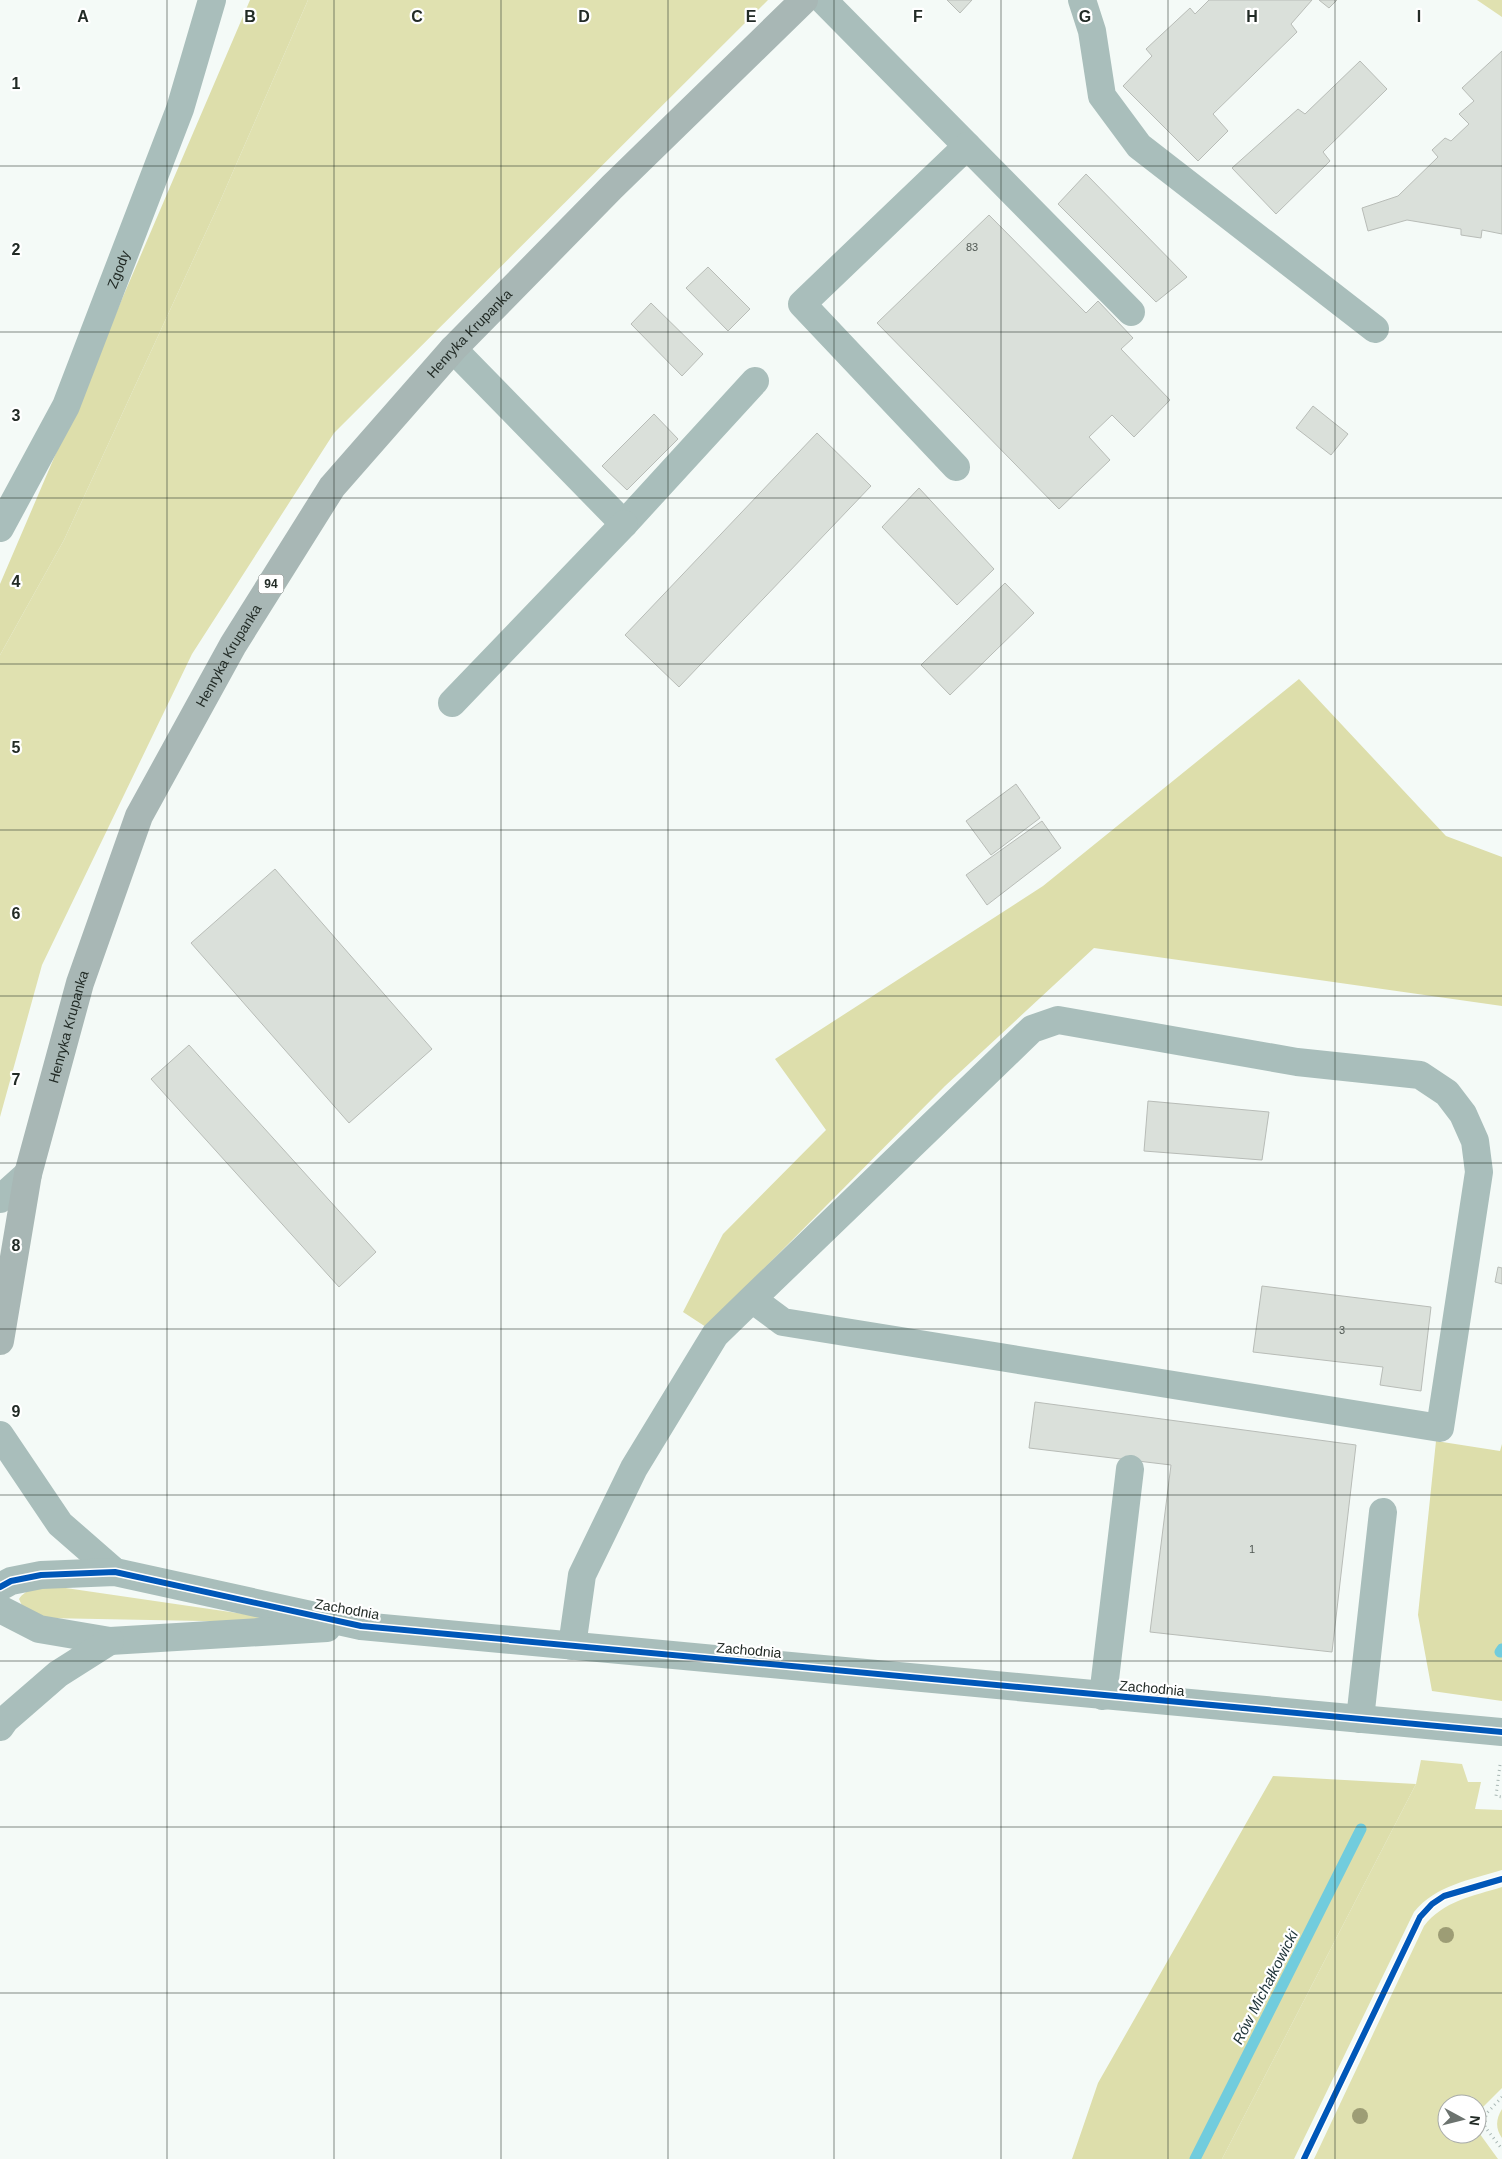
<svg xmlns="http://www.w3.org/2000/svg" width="1502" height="2159" viewBox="0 0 1502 2159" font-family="Helvetica,sans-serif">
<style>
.green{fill:#e0e1b0}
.forest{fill:#dddeab}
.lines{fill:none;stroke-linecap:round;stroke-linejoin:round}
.stream{stroke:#71ccdd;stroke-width:11}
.building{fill:#dae0da;stroke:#b8bcb7}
.path{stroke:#a8b7b4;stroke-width:3;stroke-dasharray:1 4;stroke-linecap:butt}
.minor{stroke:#a9bebb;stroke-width:28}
.major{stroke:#a8b7b5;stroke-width:28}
.cycleway-casing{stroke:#fff;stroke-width:9}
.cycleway{stroke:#0057b8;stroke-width:6}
.tree{fill:#9d9d75}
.grid{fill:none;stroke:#222b26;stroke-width:1;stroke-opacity:0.55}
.labels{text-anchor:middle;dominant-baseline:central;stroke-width:4.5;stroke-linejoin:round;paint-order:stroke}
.number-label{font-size:11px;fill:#505853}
.shield{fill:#fff;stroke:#646b67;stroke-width:1}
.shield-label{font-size:12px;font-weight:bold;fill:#222b26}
.street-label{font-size:14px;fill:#222b26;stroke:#fff}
.water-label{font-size:15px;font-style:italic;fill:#1d3237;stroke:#fff}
.grid-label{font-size:16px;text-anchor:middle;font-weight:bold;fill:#222b26;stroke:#fff;stroke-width:4.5;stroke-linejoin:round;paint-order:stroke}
</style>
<rect width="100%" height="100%" fill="#f4faf7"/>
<!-- green -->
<path class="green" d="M308 0H768L334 433 192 654 42 965 0 1117V655L64 540 218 206Z
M1477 0H1502V17Z
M52 1586 257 1616 261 1618V1622L45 1618 23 1608 19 1599C26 1588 40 1588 52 1586Z
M1421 1760 1462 1764 1468 1782H1481L1475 1809 1502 1810V1870C1470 1880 1436 1885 1414 1912L1294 2159H1222L1416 1784Z
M1502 1887V2088L1477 2113V2104H1447V2134H1477V2130L1498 2159H1314L1424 1926C1443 1901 1473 1896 1502 1887Z
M1502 2109V2138C1495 2128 1496 2119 1502 2109Z"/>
<!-- forest -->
<path class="forest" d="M250 0H308L218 206 64 540 0 655V584Z
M1299 679 1446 836 1502 857V1006L1094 948 945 1086 706 1327 683 1312 723 1234 826 1130 775 1059 1043 886Z
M1436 1441 1500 1451 1502 1444V1701L1432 1691 1418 1615Z
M1273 1776 1416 1784 1222 2159H1072L1098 2083Z"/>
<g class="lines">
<!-- stream -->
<path class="stream" d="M1500 1652 1502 1649
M1195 2159 1361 1829"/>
</g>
<!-- building -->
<path class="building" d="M947 0H972L960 13Z
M1209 0H1312L1291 24 1297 32 1213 114 1228 131 1198 161 1123 86 1152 56 1146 49 1190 8 1195 14Z
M1319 0H1337L1329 8Z
M1502 51V234L1482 230 1481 238 1461 235V229L1407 220 1368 231 1362 208 1398 196 1438 157 1432 150 1445 138 1451 141 1469 124 1459 114 1474 101 1462 88Z
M1360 61 1387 89 1323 152 1330 161 1276 214 1232 168 1298 109 1305 114Z
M1086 174 1187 277 1156 302 1058 204Z
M989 215 1086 313 1098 301 1133 338 1121 349 1170 400 1134 437 1112 415 1089 437 1110 460 1059 509 877 323Z
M708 267 750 309 728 331 686 288Z
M651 303 703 354 682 376 631 324Z
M1313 406 1348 434 1331 455 1296 428Z
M654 414 678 439 627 490 602 466Z
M817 433 871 486 679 687 625 635Z
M919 488 994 569 957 605 882 527Z
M1005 583 1034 613 950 695 921 665Z
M1016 784 1040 818 991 855 966 821Z
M1042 821 1061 848 987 905 966 875Z
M275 869 432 1049 349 1123 191 943Z
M189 1045 376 1252 339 1287 151 1079Z
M1148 1101 1269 1112 1262 1160 1144 1151Z
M1498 1267 1502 1268V1284L1495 1282Z
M1262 1286 1431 1307 1421 1391 1380 1385 1383 1367 1253 1352Z
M1035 1402 1356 1445 1332 1652 1150 1632 1171 1465 1029 1448Z"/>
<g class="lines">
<!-- path -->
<path class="path" d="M1500 1765 1496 1796 1502 1797
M1502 2097 1486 2114 1485 2127 1502 2149"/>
<!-- minor -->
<g class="minor">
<path d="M823 0 1131 312"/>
<path d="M1082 0 1092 31 1102 96 1139 146 1375 329"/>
<path d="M453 349 624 524 755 381"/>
<path d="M956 467 802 304 967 146"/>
<path id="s1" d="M0 528 66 406 180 109 212 0"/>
<path d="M452 703 624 524"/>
<path d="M0 1199 28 1174"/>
<path d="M0 1435 60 1524 115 1572"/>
<path d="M0 1587 11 1581 41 1575 115 1572 361 1626 1502 1732"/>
<path d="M0 1609 39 1629 110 1641 327 1628"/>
<path d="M572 1646 582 1575 634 1468 715 1335 752 1299 1032 1029 1058 1020 1297 1062 1420 1075 1447 1093 1463 1114 1475 1141 1479 1172 1440 1428 783 1322 752 1299"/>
<path d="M1103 1696 1130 1469"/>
<path d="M1360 1719 1383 1512"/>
<path d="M0 1727 5 1720 58 1674 110 1641"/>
</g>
<!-- major -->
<path class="major" id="s2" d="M0 1341 28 1174 80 983 139 816 233 645 332 487 453 349 612 187 804 0"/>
<!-- cycleway casing -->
<g class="cycleway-casing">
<path id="cycleway" d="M0 1587 11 1581 41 1575 115 1572 361 1626 1502 1732
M1304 2159 1420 1917 1432 1904 1444 1896 1502 1879"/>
</g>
<!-- cycleway -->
<use href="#cycleway" class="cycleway"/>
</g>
<!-- trees -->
<g class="tree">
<circle cx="1446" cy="1935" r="8"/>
<circle cx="1360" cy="2116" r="8"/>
</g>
<!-- grid -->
<path class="grid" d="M167 0V2159M334 0V2159M501 0V2159M668 0V2159M834 0V2159M1001 0V2159M1168 0V2159M1335 0V2159M0 166H1502M0 332H1502M0 498H1502M0 664H1502M0 830H1502M0 996H1502M0 1163H1502M0 1329H1502M0 1495H1502M0 1661H1502M0 1827H1502M0 1993H1502"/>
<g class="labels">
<!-- number labels -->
<g class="number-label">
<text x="972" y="247">83</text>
<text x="1342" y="1330">3</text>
<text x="1252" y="1549">1</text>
</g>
<!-- shield labels -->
<rect class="shield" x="258.5" y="574.5" width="25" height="19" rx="4"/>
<g class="shield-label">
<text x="271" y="584">94</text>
</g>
<!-- street labels -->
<g class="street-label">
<text stroke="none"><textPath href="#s1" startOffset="285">Zgody</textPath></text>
<text stroke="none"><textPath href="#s2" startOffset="1132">Henryka Krupanka</textPath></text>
<text stroke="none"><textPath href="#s2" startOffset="728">Henryka Krupanka</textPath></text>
<text stroke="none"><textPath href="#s2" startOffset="322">Henryka Krupanka</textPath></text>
<text transform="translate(347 1609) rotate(10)">Zachodnia</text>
<text transform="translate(749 1650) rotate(5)">Zachodnia</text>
<text transform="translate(1152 1688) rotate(5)">Zachodnia</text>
</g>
<!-- water labels -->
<g class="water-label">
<text transform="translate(1265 1987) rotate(-63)">Rów Michałkowicki</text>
</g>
</g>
<g class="grid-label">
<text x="83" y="22">A</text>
<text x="250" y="22">B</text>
<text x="417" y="22">C</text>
<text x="584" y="22">D</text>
<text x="751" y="22">E</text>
<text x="918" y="22">F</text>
<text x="1085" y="22">G</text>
<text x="1252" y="22">H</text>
<text x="1419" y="22">I</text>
<text x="16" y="89">1</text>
<text x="16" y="255">2</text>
<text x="16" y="421">3</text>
<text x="16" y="587">4</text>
<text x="16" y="753">5</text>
<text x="16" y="919">6</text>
<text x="16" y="1085">7</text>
<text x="16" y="1251">8</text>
<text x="16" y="1417">9</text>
</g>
<!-- north arrow -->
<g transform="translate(1462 2119) rotate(97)"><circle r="24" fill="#ffffff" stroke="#a7aaa8"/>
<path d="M0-4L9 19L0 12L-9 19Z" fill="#6c736f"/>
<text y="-8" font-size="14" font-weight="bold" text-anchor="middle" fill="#222b26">N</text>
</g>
</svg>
